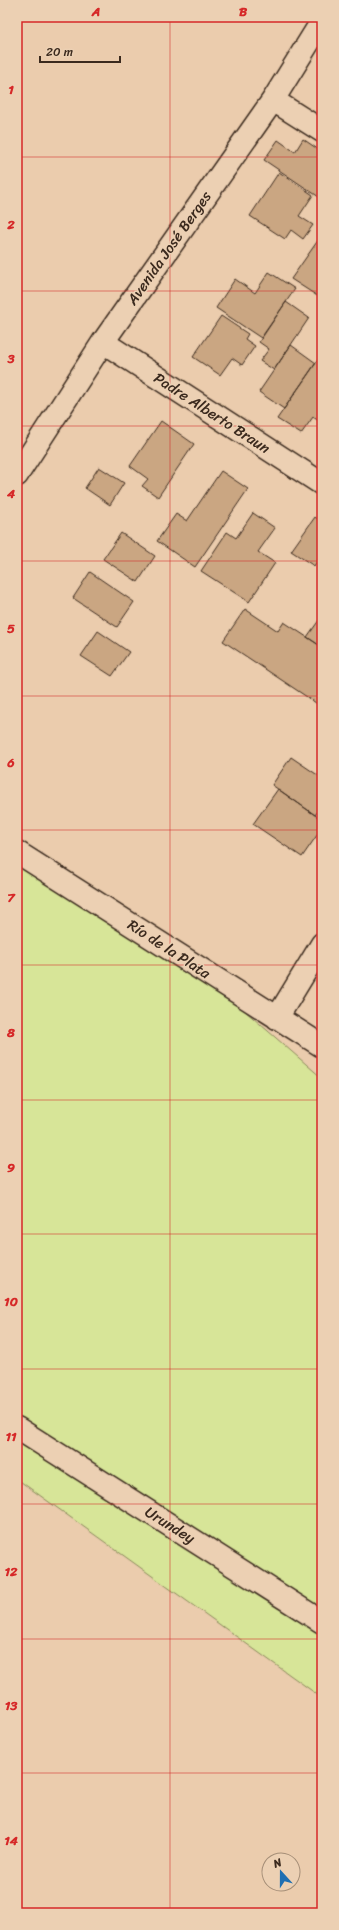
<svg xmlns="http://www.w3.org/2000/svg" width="339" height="1930" viewBox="0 0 339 1930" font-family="Sriracha,sans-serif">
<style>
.green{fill:#d7e598;stroke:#89885b}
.building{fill:#caa682;stroke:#3b2a1e}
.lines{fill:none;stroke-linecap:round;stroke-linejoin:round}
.street-casing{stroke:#3b2a1e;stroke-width:25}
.street{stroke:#ecd0b3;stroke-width:22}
.grid{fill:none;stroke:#d62828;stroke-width:1;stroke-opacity:0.55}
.labels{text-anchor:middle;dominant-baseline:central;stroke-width:3;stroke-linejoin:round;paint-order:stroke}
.street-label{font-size:15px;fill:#3b2a1e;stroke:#ecd0b3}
.neatline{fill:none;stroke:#d62828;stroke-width:1.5}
.grid-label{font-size:13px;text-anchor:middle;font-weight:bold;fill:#d62828}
</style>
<rect width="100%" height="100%" fill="#ebccad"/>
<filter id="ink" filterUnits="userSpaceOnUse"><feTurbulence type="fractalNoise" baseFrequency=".025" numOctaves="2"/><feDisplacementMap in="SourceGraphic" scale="8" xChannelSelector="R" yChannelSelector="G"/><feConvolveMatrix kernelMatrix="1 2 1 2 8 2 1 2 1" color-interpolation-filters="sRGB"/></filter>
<g filter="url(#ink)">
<!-- green -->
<path class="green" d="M17 852 183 957 322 1078V1698L17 1479Z"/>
<!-- building -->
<path class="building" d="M303 139 322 152V199L264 160 278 140 295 152Z
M279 172 313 195 299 216 313 225 303 239 291 230 285 239 250 216Z
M319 239 322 241V299L291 279Z
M269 272 295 289 261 338 216 308 235 279 255 293Z
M286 302 309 318 274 370 260 361 269 349 259 342Z
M221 316 248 334 245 339 255 346 242 365 232 358 220 375 193 357Z
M291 345 316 363 284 409 259 392Z
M322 354V423L313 417 301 434 277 419Z
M161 421 194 444 158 497 142 486 148 479 130 466Z
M99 467 124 483 110 505 85 488Z
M221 471 248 489 195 567 157 541 176 514 187 521Z
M253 513 275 528 258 552 275 563 249 602 201 571 227 532 236 538Z
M315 517 322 522V554L314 566 291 551Z
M121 533 155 556 138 582 103 559Z
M90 572 134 602 117 627 73 598Z
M245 609 278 631 284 622 322 647V707L223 641Z
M322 616V647L307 637Z
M98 631 129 652 112 676 81 656Z
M291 757 322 778V806L315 815 272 785Z
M278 789 322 820V828L302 857 253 824Z"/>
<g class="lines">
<!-- street casing -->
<g class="street-casing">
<path id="street" d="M273 100 322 131
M103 342 322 484
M17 475 103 342 273 100 322 21
M17 852 322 1046
M277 1018 322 944
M17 1428 322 1622"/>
</g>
<!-- street -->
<use href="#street" class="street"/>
</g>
</g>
<!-- grid -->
<path class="grid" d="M170 17V1913M17 157H322M17 291H322M17 426H322M17 561H322M17 696H322M17 830H322M17 965H322M17 1100H322M17 1234H322M17 1369H322M17 1504H322M17 1639H322M17 1773H322"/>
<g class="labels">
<!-- street labels -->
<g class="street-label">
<text transform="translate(169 248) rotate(-55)">Avenida José Berges</text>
<text transform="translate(212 413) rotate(33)">Padre Alberto Braun</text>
<text transform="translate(169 949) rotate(33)">Río de la Plata</text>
<text transform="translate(170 1525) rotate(32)">Urundey</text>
</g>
</g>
<!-- margin -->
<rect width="339" height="1930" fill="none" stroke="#ecd0b3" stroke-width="44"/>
<!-- north arrow -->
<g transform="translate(281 1872) rotate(339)"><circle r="19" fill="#ecd0b3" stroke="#a58e77"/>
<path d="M0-3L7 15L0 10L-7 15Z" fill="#1f6fb2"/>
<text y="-6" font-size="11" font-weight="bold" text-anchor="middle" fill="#3b2a1e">N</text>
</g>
<!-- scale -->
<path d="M40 56v6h80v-6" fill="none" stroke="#3b2a1e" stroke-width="2"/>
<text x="46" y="56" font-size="12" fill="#3b2a1e" stroke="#ecd0b3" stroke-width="3" paint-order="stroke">20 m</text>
<rect x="22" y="22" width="295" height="1886" class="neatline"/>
<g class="grid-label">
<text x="96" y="16">A</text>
<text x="243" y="16">B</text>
<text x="11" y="94">1</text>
<text x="11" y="229">2</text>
<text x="11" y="363">3</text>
<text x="11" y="498">4</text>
<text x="11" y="633">5</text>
<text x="11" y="767">6</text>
<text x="11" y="902">7</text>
<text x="11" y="1037">8</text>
<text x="11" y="1172">9</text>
<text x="11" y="1306">10</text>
<text x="11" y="1441">11</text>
<text x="11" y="1576">12</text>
<text x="11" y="1710">13</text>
<text x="11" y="1845">14</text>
</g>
</svg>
